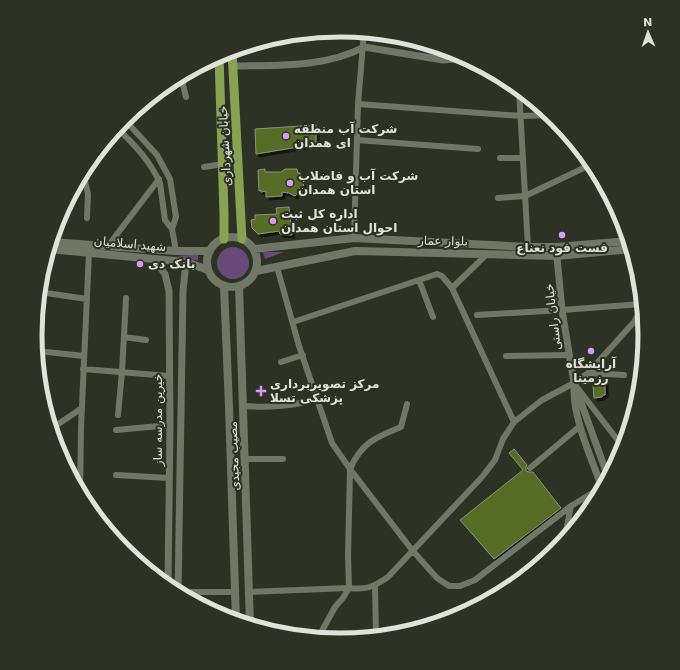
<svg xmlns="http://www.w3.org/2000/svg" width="680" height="670" viewBox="0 0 680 670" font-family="'DejaVu Sans',Vazirmatn,sans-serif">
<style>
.green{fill:#694979}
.building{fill:#566d25;stroke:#8a9180;filter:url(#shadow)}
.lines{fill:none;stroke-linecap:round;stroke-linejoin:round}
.minor{stroke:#717767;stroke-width:6}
.tertiary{stroke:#717767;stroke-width:7}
.secondary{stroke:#717767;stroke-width:8}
.primary{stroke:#88a254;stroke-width:9}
.poi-dot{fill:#d99af7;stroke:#2d3324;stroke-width:1.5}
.labels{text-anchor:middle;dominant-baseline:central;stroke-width:4;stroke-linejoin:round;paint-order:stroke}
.poi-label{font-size:12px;font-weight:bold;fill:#dfe3da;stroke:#2d3324;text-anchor:start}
.street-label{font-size:12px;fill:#dfe3da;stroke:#2d3324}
.rim{fill:none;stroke:#dfe3da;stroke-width:5}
</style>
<defs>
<filter id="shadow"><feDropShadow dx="3" dy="3" stdDeviation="0" flood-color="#0009"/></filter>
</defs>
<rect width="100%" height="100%" fill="#2d3324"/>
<!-- green -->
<path class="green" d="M217 263a16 16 0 1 1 32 0a16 16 0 1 1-32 0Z
M263 252H284L265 259Z
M198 254V261L177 256Z"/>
<!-- building -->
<path class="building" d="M316 125V144L256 154 255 129Z
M265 169V172H281L285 169H297L298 173H300L301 182 304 185 295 196 289 193 282 192V196L266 197V191L261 192V190L259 191 258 170Z
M289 207 292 235 280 234 279 231 258 234 252 228 251 220 255 219V215L277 214 276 208Z
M605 380V395H602V397L594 398 593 386 596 383Z
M514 449 527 465 526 467V471L529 472H533L561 508 494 559 460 520 523 470 509 453Z"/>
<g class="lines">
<!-- minor -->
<path class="minor" d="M279 36H287
M181 76 186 97
M519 90 528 247
M358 104 521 116 551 115
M124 119 157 155 170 179 176 217 172 229
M117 128C135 145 150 161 160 183L165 220 172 229
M357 140 478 149
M500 158H523
M204 167 223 164
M83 173 88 194 87 218
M498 198 525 196 592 164
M172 229 176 251
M354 238 358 104 364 32
M108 246 159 179
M487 254 452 288 514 422
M277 267 299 346 332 443 350 469 412 550 437 578 449 586H460L475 580 571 506 602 487
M419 280 433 317
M39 292 87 299
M477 315 562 310 642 304
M293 322 437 274 442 276 452 288
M124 337 146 340
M37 351 84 356
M506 356 569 355
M281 362 303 355
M83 369 169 376
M588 373 624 375
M39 376 42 374
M576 386 623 447
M244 406C272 408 291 406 318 399
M118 415 122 372 126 298
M51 429 82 408
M116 430 170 425
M617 439 627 433
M246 459H283
M530 468 580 426
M116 475 169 478
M80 493 81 428 89 252
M564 540 571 506
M375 585 376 636
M349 588 348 556 350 469C361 443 376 437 401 427L407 404
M178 592H235
M249 592 349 588C367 590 373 587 388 577L482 477 495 460 503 439 514 422 542 400 574 383 588 373 634 322 642 308
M318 638 335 607 343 598 349 588"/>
<!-- tertiary -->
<path class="tertiary" d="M233 66C275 65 325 68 364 47L443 60 466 58
M556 247 562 310 574 383 608 477
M153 258 165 274 169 291 170 425 168 586
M574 388C573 419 592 459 602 488
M178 593 183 291 186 262"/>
<!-- secondary -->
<path class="secondary" d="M207 262a25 25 0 1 1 50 0a25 25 0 1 1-50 0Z
M51 242 176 251H210
M49 249 186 262 208 270
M254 249 354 238 528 247H556L629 241
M256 271 355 251 557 256 631 249
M224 286 229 407 236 620
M239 287 250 625"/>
<!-- primary -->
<path class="primary" d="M232 51 242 239
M219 56 224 214V239"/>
</g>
<!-- markers -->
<g class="poi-dot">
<circle cx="286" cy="136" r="4"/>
<circle cx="290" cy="183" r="4"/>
<circle cx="273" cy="221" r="4"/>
<circle cx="562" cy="235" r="4"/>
<circle cx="140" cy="264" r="4"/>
<circle cx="591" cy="351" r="4"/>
<path d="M259 385h4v4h4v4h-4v4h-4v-4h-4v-4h4z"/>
</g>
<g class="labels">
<!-- poi labels -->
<g class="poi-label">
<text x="294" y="129">شرکت آب منطقه<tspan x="294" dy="14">ای همدان</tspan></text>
<text x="298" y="176">شرکت آب و فاضلاب<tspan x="298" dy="14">استان همدان</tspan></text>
<text x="281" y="214">اداره کل ثبت<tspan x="281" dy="14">احوال استان همدان</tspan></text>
<text x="562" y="248" text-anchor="middle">فست فود نعناع</text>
<text x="148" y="264">بانک دی</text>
<text x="591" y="364" text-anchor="middle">آرایشگاه<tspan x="591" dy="14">رزمینا</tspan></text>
<text x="270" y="384">مرکز تصویربرداری<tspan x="270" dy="14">پزشکی تسلا</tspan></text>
</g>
<!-- street labels -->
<g class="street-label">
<text transform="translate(225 146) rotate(-93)">خیابان شهرداری</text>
<text transform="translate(443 241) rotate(1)">بلوار عمار</text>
<text transform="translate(130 244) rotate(5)">شهید اسلامیان</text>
<text transform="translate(553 317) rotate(-97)">خیابان راستی</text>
<text transform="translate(158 420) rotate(-90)">خیرین مدرسه ساز</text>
<text transform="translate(234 456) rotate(-92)">مصیب مجیدی</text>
</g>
</g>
<!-- crop -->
<path d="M0 0H680V670H0ZM42 335a298 298 0 1 1 596 0a298 298 0 1 1-596 0Z" fill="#2d3324" fill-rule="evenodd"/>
<path class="rim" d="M42 335a298 298 0 1 1 596 0a298 298 0 1 1-596 0Z"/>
<!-- north arrow -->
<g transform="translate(648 32) rotate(358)" stroke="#2d3324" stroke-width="3" paint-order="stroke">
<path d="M0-3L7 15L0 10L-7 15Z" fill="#dfe3da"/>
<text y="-6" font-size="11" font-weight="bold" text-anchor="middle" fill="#dfe3da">N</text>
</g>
</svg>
